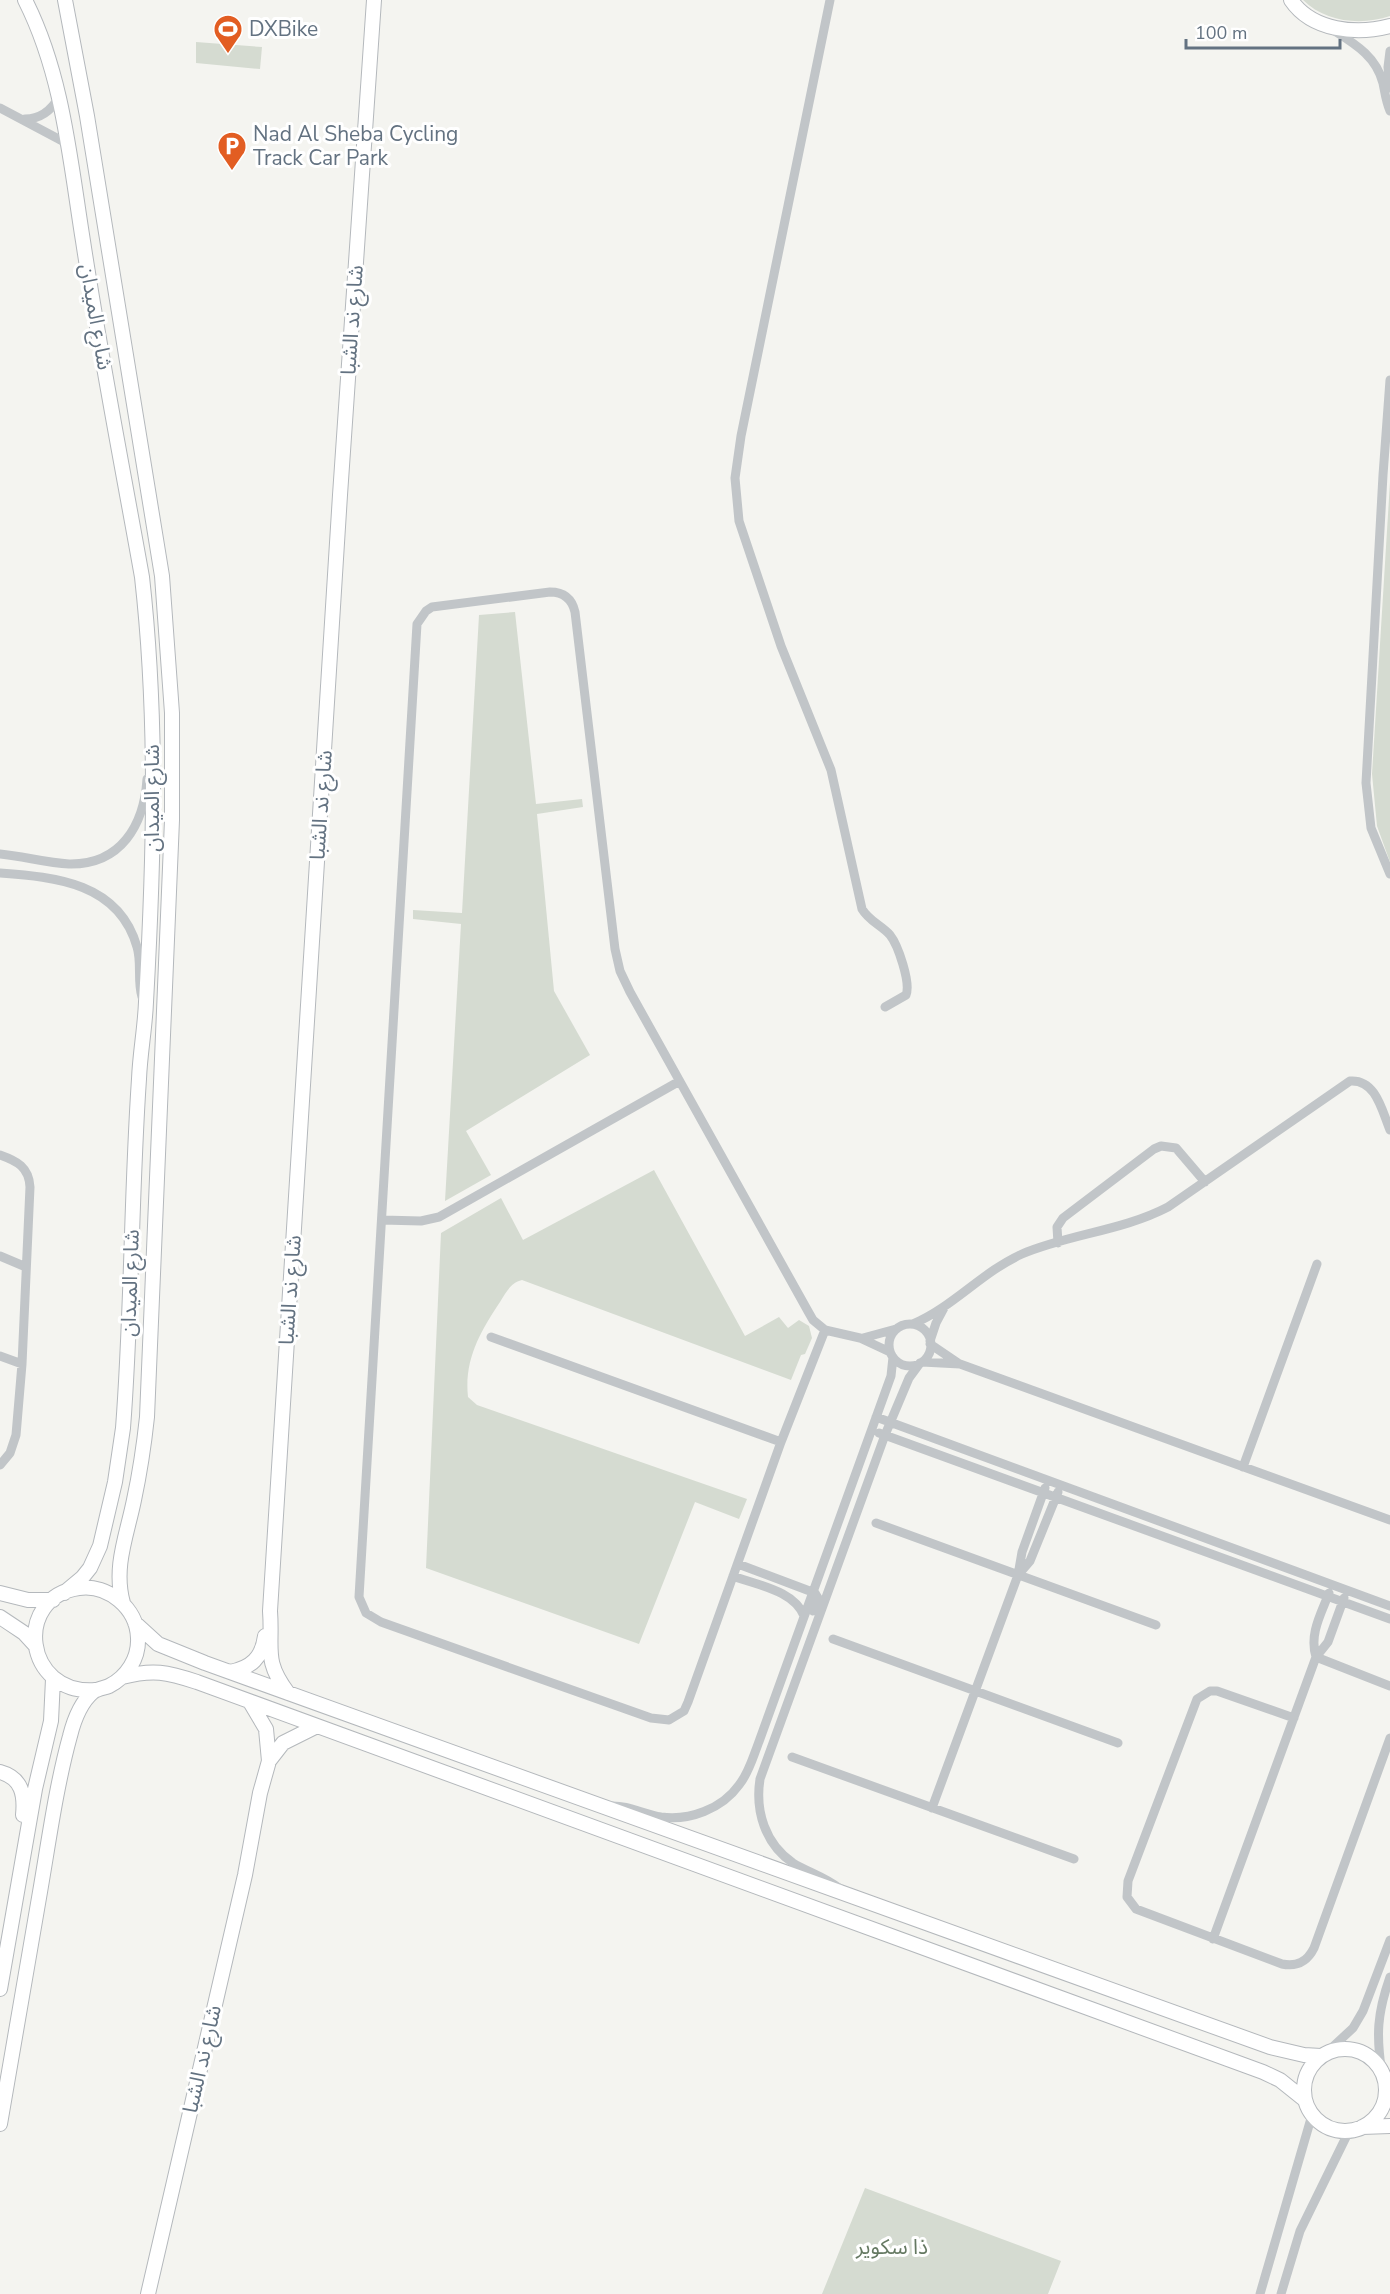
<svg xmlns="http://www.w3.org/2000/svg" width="1390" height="2294" viewBox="0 0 1390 2294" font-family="'Nunito Sans','Noto Sans Arabic',sans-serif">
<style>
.green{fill:#d5dbd1}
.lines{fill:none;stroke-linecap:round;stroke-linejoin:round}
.secondary-casing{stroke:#b4b8bc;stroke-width:16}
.street{stroke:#c1c5c8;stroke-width:9}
.secondary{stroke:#fff;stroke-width:14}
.labels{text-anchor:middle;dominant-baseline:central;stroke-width:6;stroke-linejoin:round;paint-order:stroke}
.poi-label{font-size:21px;fill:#637281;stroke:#fff;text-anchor:start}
.street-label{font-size:21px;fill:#637281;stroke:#fff}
.park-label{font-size:21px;fill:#657962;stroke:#fff}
</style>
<rect width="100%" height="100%" fill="#f4f4f0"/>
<!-- green -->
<path class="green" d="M1303 0H1390V16C1361 26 1325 22 1303 0Z
M196 42 262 47 260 69 196 63Z
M1390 482V862L1377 826 1372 774Z
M515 612 536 804 582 799 583 807 537 814 554 991 590 1055 466 1131 491 1175 445 1201 461 924 413 919V910L462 913 479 615Z
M654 1170 745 1336 779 1317 788 1328 799 1320 809 1326 812 1338 805 1354 801 1355 791 1380 522 1280C510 1283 506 1293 500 1302 480 1332 464 1360 468 1397L477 1405 747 1499 739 1519 695 1502 639 1644 426 1568 441 1233 501 1198 523 1240Z
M865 2188 1061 2261 1048 2294H822Z"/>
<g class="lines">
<!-- secondary casing -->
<g class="secondary-casing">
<path id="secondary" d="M25 0C63 75 70 160 83 241 100 353 122 465 142 577 158 720 154 859 146 1002 145 1028 140 1053 139 1079 131 1195 132 1312 123 1428L115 1482 100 1546 90 1568 82 1578 64 1593
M65 0 87 116 162 576 172 713V820L147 1417C144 1445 140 1472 134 1500 127 1535 113 1567 123 1603
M1291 0C1312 31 1357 35 1390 26
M0 1593 28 1600H53
M0 1617 24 1633 35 1645
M135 1623 158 1644 205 1663 1270 2047 1304 2055 1321 2056
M230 1672C251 1668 262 1658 265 1636
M122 1677C153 1669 167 1672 197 1682L1263 2072 1280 2080 1305 2100
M288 1693C263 1660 273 1649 270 1611L340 495 374 0
M269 1761 283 1743 315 1727
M0 1772C22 1778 25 1795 23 1815
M0 1989 35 1789 51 1721 53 1679
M1304 2090a41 41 0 1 1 82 0a41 41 0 1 1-82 0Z
M0 2124C13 2047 27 1969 40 1892 49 1840 56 1787 70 1736 74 1720 80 1703 93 1692 97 1689 104 1688 109 1686 127 1677 139 1658 138 1638 137 1608 108 1584 79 1588 13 1597 24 1695 95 1690
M1362 2127 1390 2126
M148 2294 245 1875 260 1793 269 1761 266 1729 250 1702"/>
</g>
<!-- street -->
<path class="street" d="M830 0 741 436 735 478 739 521 781 646 831 770 862 909C869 921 881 925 890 935 898 945 911 983 906 995L885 1007
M1333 30C1355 44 1376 56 1383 83 1385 93 1386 102 1390 111
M1390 51 1388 67 1390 88
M0 108 68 144
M25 119C40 119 51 111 59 97
M1390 380 1383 475 1366 783 1371 828 1390 874
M550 592C564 592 572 599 575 612L615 949 620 971 630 992 809 1313 813 1320 825 1330 781 1442 688 1702 684 1711 669 1720 651 1718 381 1622 366 1613 359 1597 417 624 426 611 432 607Z
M0 854C23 856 46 863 69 864 121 865 144 825 147 779
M0 873C56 877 119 883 137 947 142 963 137 981 142 997
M0 1155C17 1161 29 1167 30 1187L22 1364 16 1435 10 1453 0 1465
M382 1220 421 1221 439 1217 678 1082
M1058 1243 1057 1227 1063 1218 1154 1149 1161 1146 1176 1148 1205 1182
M0 1256 26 1267
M913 1324C953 1307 982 1272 1022 1254 1069 1234 1122 1231 1168 1207L1350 1081C1376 1079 1382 1111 1390 1130
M889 1345a21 21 0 1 1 42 0a21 21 0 1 1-42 0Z
M825 1330 860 1338 890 1352
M491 1337 781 1442
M863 1338 896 1329
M930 1341 936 1323 944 1308
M930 1344 958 1363
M0 1356 22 1364
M922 1362 960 1364 1390 1520
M876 1417 1390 1606
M879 1433 1390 1619
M1243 1467 1317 1264
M876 1523 1156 1625
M738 1564 815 1593 818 1598 813 1611
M1018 1575 1030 1561 1058 1492
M733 1576C756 1585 794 1590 804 1616
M833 1639 1118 1743
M1316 1657 1390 1686
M1316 1657C1309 1634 1321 1614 1329 1593
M1294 1718 1217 1691H1210L1197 1699 1128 1881 1127 1897 1136 1909 1282 1964C1297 1967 1307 1962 1314 1948L1390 1738
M792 1757 1074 1859
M610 1806C628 1805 643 1814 661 1817 689 1821 722 1809 739 1785 748 1774 752 1760 757 1747L891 1376 893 1357
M932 1808 1018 1575 1022 1552 1045 1488
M839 1888C825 1877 808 1872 793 1863 765 1844 755 1811 760 1779L885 1435 909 1378 920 1363
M1213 1939 1316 1657 1328 1642 1344 1598
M1325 2054 1353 2028 1363 2011 1390 1940
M1382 2074C1376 2035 1377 2014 1390 1977
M1260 2294 1312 2115
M1281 2294 1300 2231 1349 2131"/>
<!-- secondary -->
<use href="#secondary" class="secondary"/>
</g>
<!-- icons -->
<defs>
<g id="stadium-pin" transform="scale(1.5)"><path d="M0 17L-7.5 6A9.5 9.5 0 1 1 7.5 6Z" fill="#e25d22" stroke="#fff"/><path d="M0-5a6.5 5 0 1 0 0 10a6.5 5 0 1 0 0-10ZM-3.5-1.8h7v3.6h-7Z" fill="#fff"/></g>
<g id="parking-pin" transform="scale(1.5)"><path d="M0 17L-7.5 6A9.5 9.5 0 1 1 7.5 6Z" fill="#e25d22" stroke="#fff"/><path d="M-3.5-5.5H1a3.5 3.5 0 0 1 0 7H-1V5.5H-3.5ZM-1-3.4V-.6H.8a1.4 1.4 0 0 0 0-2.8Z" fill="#fff"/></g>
</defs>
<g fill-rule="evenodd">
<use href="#stadium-pin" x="228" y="29"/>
<use href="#parking-pin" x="232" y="146"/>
</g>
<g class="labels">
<!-- poi labels -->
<g class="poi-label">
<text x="249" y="29">DXBike</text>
<text x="253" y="134">Nad Al Sheba Cycling<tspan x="253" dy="24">Track Car Park</tspan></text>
</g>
<!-- street labels -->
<g class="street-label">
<text transform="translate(96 317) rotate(80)">شارع الميدان</text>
<text transform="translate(352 320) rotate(-86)">شارع ند الشبا</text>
<text transform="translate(152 798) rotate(-90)">شارع الميدان</text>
<text transform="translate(321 805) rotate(-86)">شارع ند الشبا</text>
<text transform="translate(130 1283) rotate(-88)">شارع الميدان</text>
<text transform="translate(290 1290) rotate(-86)">شارع ند الشبا</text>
<text transform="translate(202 2059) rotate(-77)">شارع ند الشبا</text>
</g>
<!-- park labels -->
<g class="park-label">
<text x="892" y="2247">ذا سكوير</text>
</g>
</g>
<!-- scale -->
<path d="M1186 39v9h154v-9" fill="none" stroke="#637281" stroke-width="3"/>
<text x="1195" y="39" font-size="18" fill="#637281" stroke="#ffffff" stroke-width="4.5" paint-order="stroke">100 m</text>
</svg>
